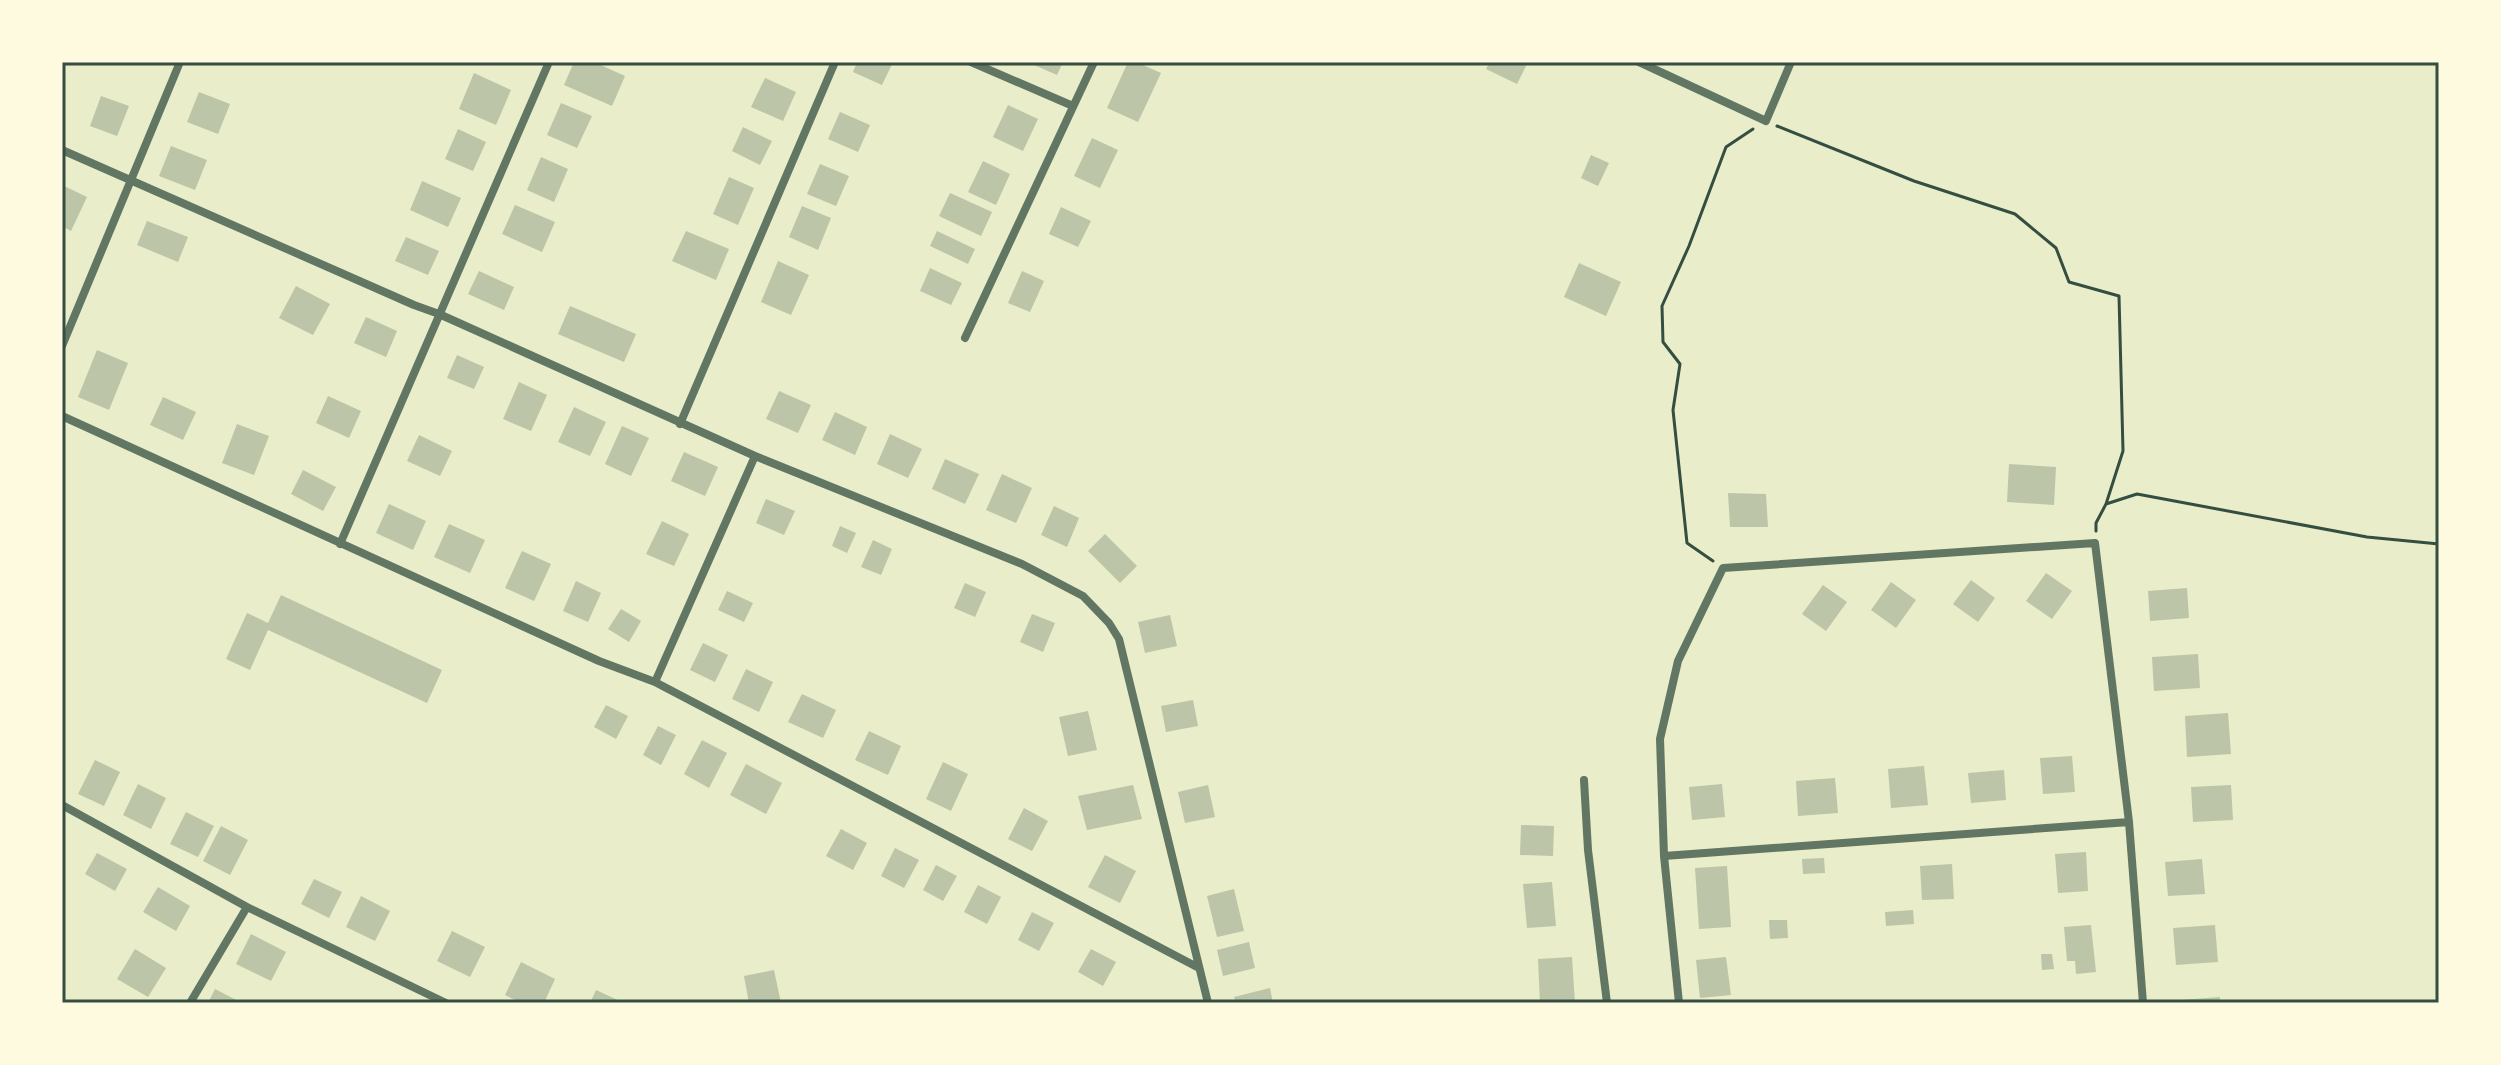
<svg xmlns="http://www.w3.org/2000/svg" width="2501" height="1065" viewBox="0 0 2501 1065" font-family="Arial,sans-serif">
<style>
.building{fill:#bcc5a7}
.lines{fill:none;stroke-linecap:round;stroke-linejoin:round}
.path{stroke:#344e41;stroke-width:3}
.minor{stroke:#617663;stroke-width:8}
.neatline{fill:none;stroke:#344e41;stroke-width:3}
</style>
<rect width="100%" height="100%" fill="#e9edc9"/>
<!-- building -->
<path class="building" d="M574 62H594L625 76 612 106 564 85Z
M857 62H893L882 85 853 72Z
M1027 62H1063L1057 75Z
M1128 62H1136L1161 73 1138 122 1107 108Z
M1490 62H1528L1517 84 1486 69Z
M474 73 511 90 496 125 459 109Z
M765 78 796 92 783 121 751 107Z
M199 92 230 104 218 134 187 122Z
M101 96 129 106 117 136 90 126Z
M561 103 592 116 577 148 547 135Z
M1008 105 1038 119 1023 151 993 137Z
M840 112 870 125 858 152 828 139Z
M743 127 772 141 760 165 732 151Z
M458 129 486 142 473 171 445 159Z
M1092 138 1118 150 1100 188 1074 176Z
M171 146 207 160 195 190 159 176Z
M1591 155 1609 163 1598 186 1581 178Z
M541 157 568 169 554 202 527 190Z
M983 161 1010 174 996 205 968 192Z
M820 164 849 176 836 206 807 194Z
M729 177 754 188 738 225 713 214Z
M422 181 461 198 448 227 410 210Z
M62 185 87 197 71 231 62 226Z
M950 193 992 212 981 236 939 216Z
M515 205 555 222 542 252 502 234Z
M802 206 831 218 818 250 789 237Z
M1061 207 1091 221 1078 247 1049 234Z
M147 221 188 237 178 262 137 245Z
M686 231 729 249 716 280 672 261Z
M937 231 975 249 968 264 930 246Z
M406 237 439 251 428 275 395 261Z
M778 261 809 275 791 315 761 302Z
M1579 263 1621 282 1606 316 1564 297Z
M930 268 962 283 951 305 920 291Z
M479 271 514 287 504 310 468 294Z
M1022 271 1044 281 1030 312 1008 303Z
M296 286 330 304 313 335 279 318Z
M570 306 636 334 624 362 558 334Z
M366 317 397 331 386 357 354 343Z
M97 350 128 363 109 410 78 397Z
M457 355 484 367 474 389 447 378Z
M519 382 547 395 531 431 503 419Z
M779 391 811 405 798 433 766 419Z
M328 396 361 411 349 438 316 423Z
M163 397 196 412 183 440 150 425Z
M574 407 606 422 590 456 558 442Z
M835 412 867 427 855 455 822 440Z
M237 424 269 436 254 475 222 463Z
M622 426 649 438 631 476 605 464Z
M890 434 922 449 908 478 877 464Z
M419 435 452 451 440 476 407 461Z
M684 452 718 467 705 496 671 481Z
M945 459 979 474 965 504 932 489Z
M2009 464 2056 467 2054 505 2007 502Z
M303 470 336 487 323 511 291 494Z
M1002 474 1032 488 1016 523 986 510Z
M1728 493 1766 494 1768 527H1730Z
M766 499 795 511 784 535 756 523Z
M389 504 426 521 413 550 376 533Z
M1054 506 1079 518 1067 547 1041 535Z
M662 521 689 534 674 566 646 554Z
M449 524 485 540 470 573 434 557Z
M840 526 856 533 847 553 832 546Z
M1105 534 1137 566 1120 583 1088 551Z
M873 540 892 549 881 575 861 567Z
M522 551 551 564 534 601 505 588Z
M2046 573 2072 591 2052 619 2026 601Z
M1971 580 1995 598 1978 622 1953 604Z
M576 581 601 593 588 622 563 611Z
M1891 582 1916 600 1896 628 1871 610Z
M965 583 986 592 975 617 954 608Z
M1823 585 1847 602 1826 631 1802 614Z
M2187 588 2189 618 2150 621 2148 591Z
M727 591 753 603 744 622 718 610Z
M281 595 442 670 427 703 268 630 250 670 226 659 247 613 268 623Z
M621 609 641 621 629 642 608 629Z
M1032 614 1055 623 1043 652 1020 642Z
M1170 615 1177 646 1145 653 1138 622Z
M703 643 728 655 715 682 690 670Z
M2198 654 2200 688 2154 691 2152 657Z
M746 669 773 682 759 712 732 699Z
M802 694 836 710 823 738 788 722Z
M1193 700 1198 726 1166 732 1161 706Z
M606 705 628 716 616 739 594 727Z
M1088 711 1097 750 1068 756 1059 717Z
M2228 713 2231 754 2187 757 2185 716Z
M658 726 676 735 661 765 643 755Z
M869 731 901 746 888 775 855 760Z
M702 740 727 753 709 788 684 774Z
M2072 756 2075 792 2043 794 2040 758Z
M95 760 120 772 104 806 78 794Z
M943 762 968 774 951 811 926 799Z
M746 764 782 783 766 814 730 795Z
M1924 766 1928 805 1891 808 1888 769Z
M2004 770 2006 800 1971 803 1968 773Z
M1835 778 1838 813 1798 816 1796 781Z
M138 784 166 798 151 829 123 815Z
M1722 784 1725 817 1692 820 1689 787Z
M1133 785 1142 819 1087 830 1078 796Z
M1208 785 1215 817 1185 823 1178 792Z
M2231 785 2233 820 2193 822 2191 787Z
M1024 808 1048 821 1032 851 1008 839Z
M186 812 214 826 198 857 170 844Z
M1521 825 1554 826 1553 856 1520 855Z
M221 826 248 840 230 875 203 861Z
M841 829 867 843 853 870 826 856Z
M895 848 919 860 904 888 881 876Z
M2086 852 2088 891 2058 893 2055 854Z
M97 853 127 869 115 891 85 874Z
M1105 855 1136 871 1120 903 1088 887Z
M1824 858 1825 873 1803 874 1802 859Z
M2202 859 2205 894 2168 896 2165 862Z
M1952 864 1954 899 1922 900 1920 866Z
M936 865 957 876 943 901 923 890Z
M1727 866 1731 927 1699 929 1695 868Z
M314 879 342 892 329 918 301 904Z
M1552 882 1556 926 1527 928 1523 884Z
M978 885 1001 897 987 924 964 912Z
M158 887 190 906 176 931 143 912Z
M1234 889 1244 931 1217 937 1207 896Z
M361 896 390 911 375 941 346 927Z
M1913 910 1914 924 1886 926 1885 912Z
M1032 912 1054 923 1039 951 1018 940Z
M1769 920H1787L1788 938 1770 939Z
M2091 925 2096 972 2076 974 2075 961H2067L2064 927Z
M2215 925 2218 962 2176 965 2173 928Z
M452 931 485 947 470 977 437 961Z
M251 934 286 952 271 981 236 964Z
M1249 942 1255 968 1223 976 1217 950Z
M135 949 166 968 148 997 117 979Z
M1091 949 1116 962 1103 986 1078 972Z
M2041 954H2052L2054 969 2042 970Z
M1572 957 1575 1003H1540L1538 959Z
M1726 957 1731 995 1700 998 1696 960Z
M521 962 555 979 544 1003H521L505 995Z
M774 970 781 1003H749L744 976Z
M1270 988 1273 1003H1236L1234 997Z
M215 989 242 1003H208Z
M596 990 624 1003H590Z
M2220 997V1003H2180V1000Z"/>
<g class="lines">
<!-- path -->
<path class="path" d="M1777 126 1914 181 2015 214 2056 248 2069 282 2119 296 2123 451 2106 504
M2096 531V523L2106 504 2137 494 2367 537 2439 544
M1713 561 1687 543 1673 410 1680 364 1663 342 1662 306 1689 246 1726 147 1753 129"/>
<!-- minor -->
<path class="minor" d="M971 62 1073 106
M1639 62 1766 121 1791 62
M62 150 414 305 439 314 755 456 1022 564 1083 596 1109 623 1119 639 1208 1003
M965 338 1094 62
M62 346 180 62
M62 416 599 661 655 682 1199 968
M680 424 835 62
M340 544 549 62
M655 682 755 456
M1584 780 1588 850 1607 1003
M62 805 247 907 446 1003
M1664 856 2129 822
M190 1003 247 907
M1679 1003 1664 856 1660 739 1678 661 1723 568 2095 543 2129 822 2143 1003"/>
</g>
<!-- border -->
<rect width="2501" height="1065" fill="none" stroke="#fefae0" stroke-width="128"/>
<rect x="64" y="64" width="2373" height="937" class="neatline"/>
</svg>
